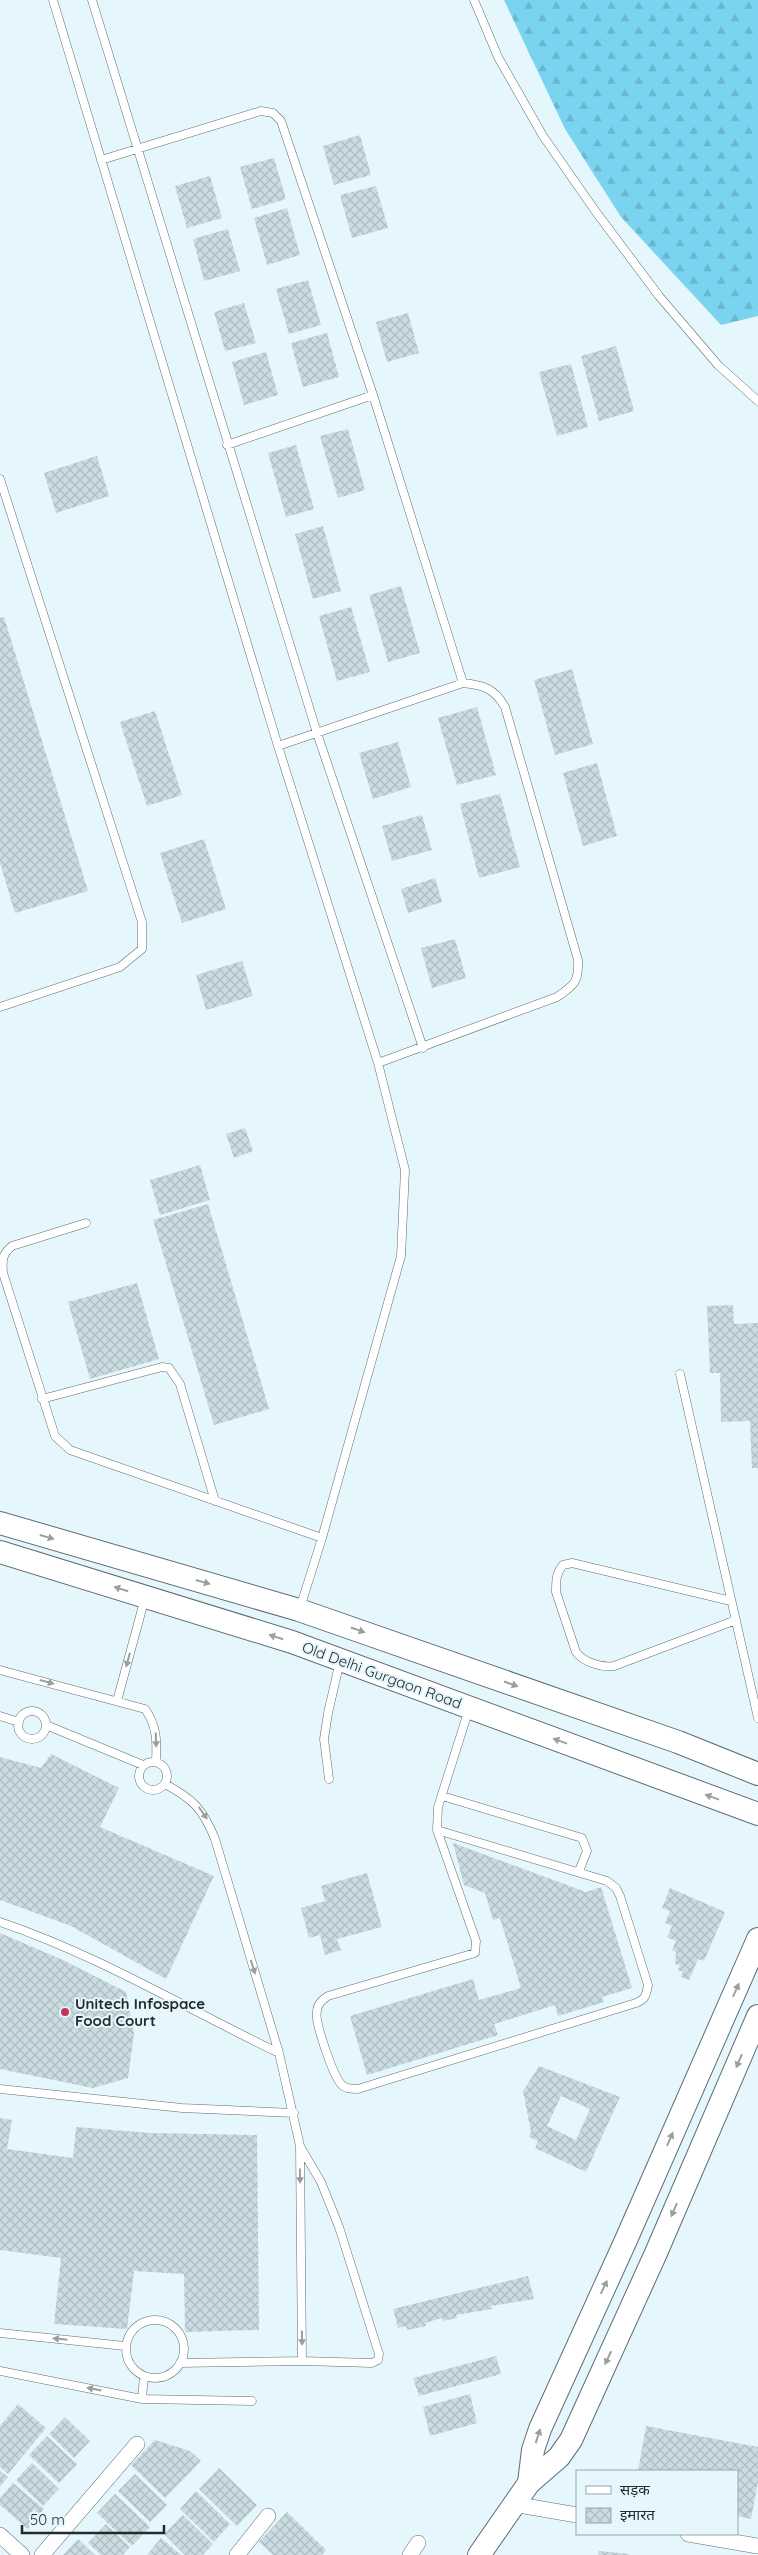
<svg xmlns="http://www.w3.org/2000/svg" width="758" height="2555" viewBox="0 0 758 2555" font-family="Quicksand,'Noto Sans Devanagari',sans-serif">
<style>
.forest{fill:url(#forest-firs)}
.building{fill:url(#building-cross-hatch);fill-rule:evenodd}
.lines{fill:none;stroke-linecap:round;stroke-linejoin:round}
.lane-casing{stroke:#5d6d72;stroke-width:9}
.street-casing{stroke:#5d6d72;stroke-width:16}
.secondary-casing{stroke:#5d6d72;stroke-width:24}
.lane{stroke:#fff;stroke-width:8}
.street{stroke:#fff;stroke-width:15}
.secondary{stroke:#fff;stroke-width:22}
.oneway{fill:#9c9fa0}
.poi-dot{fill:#c43458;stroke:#e5f7fd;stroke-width:2}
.labels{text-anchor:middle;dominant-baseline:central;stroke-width:4;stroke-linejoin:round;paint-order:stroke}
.street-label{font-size:15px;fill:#242a2d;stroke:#e5f7fd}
.poi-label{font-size:15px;font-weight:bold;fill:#242a2d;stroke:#e5f7fd;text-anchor:start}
</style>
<defs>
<pattern id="forest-firs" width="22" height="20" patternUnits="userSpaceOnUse" patternTransform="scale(1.25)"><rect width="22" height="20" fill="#7ad4f0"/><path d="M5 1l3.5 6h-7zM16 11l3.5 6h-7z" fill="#69b6ce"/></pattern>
<pattern id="building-cross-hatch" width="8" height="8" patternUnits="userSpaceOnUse" patternTransform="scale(1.25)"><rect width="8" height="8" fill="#cadce2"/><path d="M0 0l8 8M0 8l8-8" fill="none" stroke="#adbdc2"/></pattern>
</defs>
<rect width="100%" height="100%" fill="#e5f7fd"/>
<!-- forest -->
<path class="forest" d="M504 0H758V316L721 325 621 217 565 129Z"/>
<!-- building -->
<path class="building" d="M360 135 371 175 334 185 323 146Z
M274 158 286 199 252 209 240 167Z
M210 176 222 218 187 228 175 186Z
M376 186 388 228 352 238 340 195Z
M287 208 300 255 267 265 254 218Z
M228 229 240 271 204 281 193 239Z
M308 280 321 325 289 334 276 289Z
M244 303 256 343 225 351 214 312Z
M408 313 419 353 387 362 376 322Z
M327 333 339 377 303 387 291 343Z
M616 346 634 411 599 421 581 356Z
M266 352 278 395 244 405 232 362Z
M571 364 588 427 557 436 539 372Z
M348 429 365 490 338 498 320 436Z
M296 445 314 509 286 517 268 453Z
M97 456 109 496 56 513 44 473Z
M323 526 341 591 313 599 295 534Z
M401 586 420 653 388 662 369 595Z
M351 607 370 672 337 681 319 616Z
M4 617 88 891 15 913 0 863V618Z
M572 669 593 744 555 755 534 680Z
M477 707 496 775 457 785 438 718Z
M155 711 182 795 147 806 120 722Z
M398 742 411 787 373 799 359 753Z
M597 763 617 836 583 846 563 773Z
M500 794 520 867 479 878 460 804Z
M422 815 432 850 392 861 382 826Z
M204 839 226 909 182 923 160 853Z
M435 878 442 902 408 913 401 889Z
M455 939 466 978 432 988 421 948Z
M242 961 253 996 206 1010 196 975Z
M245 1128 253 1151 234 1158 226 1134Z
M200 1165 210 1200 160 1215 150 1180Z
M208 1204 269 1409 214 1425 153 1220Z
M137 1283 159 1359 90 1379 68 1302Z
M733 1305 734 1324 758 1323V1468H752L750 1421 721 1422 720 1373H710L707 1306Z
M51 1754 119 1788 100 1827 214 1876 166 1979 71 1926 0 1900V1757L41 1768Z
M453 1843 586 1892 601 1887 632 1988 602 1997 604 2002 558 2016 555 2005 494 2024 498 2035 367 2075 350 2016 473 1979 479 2000 521 1988 500 1918 493 1920 485 1893 464 1885Z
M367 1873 382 1927 337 1939 341 1950 325 1955 320 1935 309 1938 301 1908 325 1901 321 1886Z
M670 1888 725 1912 704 1961 698 1959 689 1980 681 1977 683 1972 678 1970 680 1965 675 1964 676 1952 672 1950 676 1941 667 1937 672 1926 665 1923 670 1911 662 1908Z
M0 1933 65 1961 126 1992 134 2033 128 2078 93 2088 0 2069Z
M539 2066 620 2097 586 2172 535 2148 538 2141 529 2137 531 2132 523 2091ZM561 2096 590 2109 576 2140 547 2126Z
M0 2118 12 2120 7 2149 73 2158 76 2127 150 2133 257 2135 259 2330 185 2332 184 2274 134 2271 127 2329 54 2324 61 2258 0 2250Z
M528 2276 534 2299 491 2306 492 2309 456 2315 457 2318 443 2321 442 2318 425 2323 426 2326 407 2330 406 2326 398 2328 393 2309Z
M496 2356 501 2374 419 2396 413 2378Z
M470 2394 477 2423 430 2436 423 2407Z
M18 2404 46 2428 8 2474 0 2467V2426Z
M65 2417 90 2441 74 2458 49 2434Z
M646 2426 758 2447V2482L751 2519 737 2516V2471H638Z
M47 2436 77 2464 59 2483 29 2455Z
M155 2440 190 2451 201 2461 165 2498 131 2465Z
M32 2463 59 2489 43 2506 16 2480Z
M219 2468 257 2505 237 2526 199 2489Z
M0 2471 8 2477 0 2487Z
M135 2474 167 2505 150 2522 118 2491Z
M13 2483 44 2509 28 2529 0 2505V2498Z
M196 2491 230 2524 214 2542 180 2509Z
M115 2494 150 2527 132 2546 97 2513Z
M287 2512 326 2550 322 2555H273L259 2542Z
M183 2515 213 2544 203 2555H185L164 2534Z
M106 2524 130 2547 123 2555H101L88 2543Z
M161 2538 181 2555H147Z
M78 2539 95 2555H63Z
M599 2551 629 2554V2555H598Z"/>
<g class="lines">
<!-- lane casing -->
<g class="lane-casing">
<path id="lane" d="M53 0 278 746 378 1063 405 1170 401 1256 322 1538 300 1608
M92 0 317 733 423 1048
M474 0 498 57 543 136 596 212 659 296 718 365 758 401
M101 160 261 111 273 113 281 121 373 395 463 683
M227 445 373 395
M0 479 142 922V949L120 967 0 1007
M278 746 463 683C483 685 494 688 505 707L578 960C579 981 575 985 557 997L378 1063
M86 1223 12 1246C2 1254 2 1260 3 1273L55 1436 70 1450 322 1538
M680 1374 758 1718
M42 1399 162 1367 169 1368 180 1384 215 1501
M731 1601 572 1563 563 1565C556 1573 556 1581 556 1592L576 1652C583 1662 602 1668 614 1666L736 1620
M0 1670 145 1709C157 1726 157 1741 156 1762
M117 1701 145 1598
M18 1725a14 14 0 1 1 28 0a14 14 0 1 1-28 0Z
M0 1716 19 1722
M46 1725 143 1765
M139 1776a14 14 0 1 1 28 0a14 14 0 1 1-28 0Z
M329 1779 324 1739 328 1713 340 1661
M165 1784C193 1799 203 1809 215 1839L279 2053 300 2146 302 2361 180 2363
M442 1796 582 1838 587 1851 579 1871
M437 1830 607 1881 616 1888 620 1896 648 1985C646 1995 646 1999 636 2003L358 2089C352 2089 345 2089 341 2084 333 2075 314 2021 317 2011 318 2003 322 2000 328 1996L475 1953 476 1941 437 1830 438 1807 469 1709
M0 1922C98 1955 187 2009 279 2053
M0 2089 182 2108 294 2113
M301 2148 321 2182 339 2227 379 2354 378 2360 372 2363 302 2361
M126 2349a29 29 0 1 1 58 0a29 29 0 1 1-58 0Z
M0 2333 125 2346
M0 2371 142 2399 252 2401
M142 2399 144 2376"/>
</g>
<!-- street casing -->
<g class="street-casing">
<path id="street" d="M513 2504 577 2515
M688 2534 758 2546
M0 2535 22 2555
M42 2555 137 2444
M237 2555 268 2516
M410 2555 418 2543"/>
</g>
<!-- secondary casing -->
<g class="secondary-casing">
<path id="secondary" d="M0 1523 299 1610 678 1742 758 1774
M0 1552 292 1642 758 1814
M529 2483 533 2450 540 2429 626 2240 758 1939
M479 2555 529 2483 559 2457 571 2440 656 2253 758 2016"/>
</g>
<!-- lane -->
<use href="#lane" class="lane"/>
<!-- street -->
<use href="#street" class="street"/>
<!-- secondary -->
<use href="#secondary" class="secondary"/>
</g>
<!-- one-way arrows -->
<defs><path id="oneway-solid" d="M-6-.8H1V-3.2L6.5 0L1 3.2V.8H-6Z" transform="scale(1.25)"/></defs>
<g class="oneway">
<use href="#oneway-solid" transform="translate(47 1537) rotate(16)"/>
<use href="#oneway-solid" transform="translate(203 1582) rotate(16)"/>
<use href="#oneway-solid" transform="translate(121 1589) rotate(-163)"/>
<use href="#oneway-solid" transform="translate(358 1630) rotate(19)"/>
<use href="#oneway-solid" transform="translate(276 1637) rotate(-163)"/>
<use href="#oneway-solid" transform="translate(128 1660) rotate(105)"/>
<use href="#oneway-solid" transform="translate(47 1682) rotate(15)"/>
<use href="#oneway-solid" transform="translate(511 1684) rotate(19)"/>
<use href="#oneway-solid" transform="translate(156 1740) rotate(88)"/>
<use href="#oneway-solid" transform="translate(560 1741) rotate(-160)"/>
<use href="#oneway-solid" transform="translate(712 1797) rotate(-160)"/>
<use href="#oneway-solid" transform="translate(203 1813) rotate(55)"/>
<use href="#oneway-solid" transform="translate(253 1967) rotate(72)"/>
<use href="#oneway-solid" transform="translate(736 1990) rotate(-66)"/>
<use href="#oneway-solid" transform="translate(739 2061) rotate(113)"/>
<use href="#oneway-solid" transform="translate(670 2139) rotate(-66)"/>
<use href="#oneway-solid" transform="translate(300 2176) rotate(89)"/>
<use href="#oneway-solid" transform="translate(674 2210) rotate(113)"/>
<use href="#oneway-solid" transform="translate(604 2287) rotate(-65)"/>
<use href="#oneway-solid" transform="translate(302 2338) rotate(89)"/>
<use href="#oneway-solid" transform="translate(60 2339) rotate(-174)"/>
<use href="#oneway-solid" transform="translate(608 2358) rotate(115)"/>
<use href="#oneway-solid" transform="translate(94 2389) rotate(-169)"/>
<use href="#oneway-solid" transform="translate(538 2436) rotate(-72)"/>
</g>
<!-- markers -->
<circle class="poi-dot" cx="65" cy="2012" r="5"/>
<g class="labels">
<!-- street labels -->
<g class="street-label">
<text transform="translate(382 1675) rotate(20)">Old Delhi Gurgaon Road</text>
</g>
<!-- poi labels -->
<g class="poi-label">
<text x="75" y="2003">Unitech Infospace<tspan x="75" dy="17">Food Court</tspan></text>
</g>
</g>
<!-- legend -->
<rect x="576" y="2470" width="162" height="65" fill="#e5f7fd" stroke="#98a5aa"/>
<rect x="586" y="2486" width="25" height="8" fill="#ffffff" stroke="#98a5aa"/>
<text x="620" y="2495" font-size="15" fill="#242a2d">सड़क</text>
<rect x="586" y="2508" width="25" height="15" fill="url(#building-cross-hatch)" stroke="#98a5aa"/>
<text x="620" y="2520" font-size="15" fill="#242a2d">इमारत</text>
<!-- scale -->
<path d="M22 2525v8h142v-8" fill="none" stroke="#242a2d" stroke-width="2.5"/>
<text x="30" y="2525" font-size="15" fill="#242a2d" stroke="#e5f7fd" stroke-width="4" paint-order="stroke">50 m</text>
</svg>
